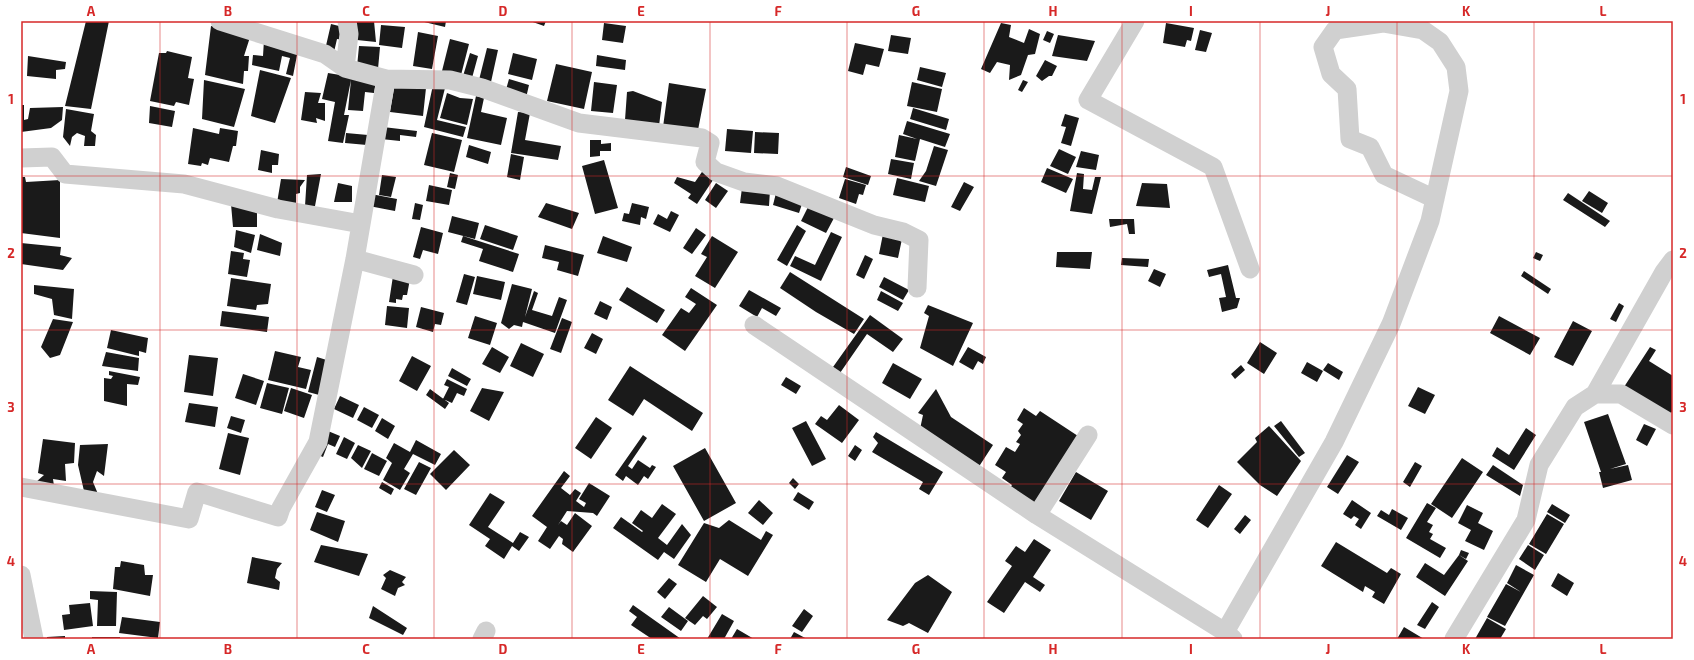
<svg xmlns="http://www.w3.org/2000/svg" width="1694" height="660" viewBox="0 0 1694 660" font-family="'Exo 2',sans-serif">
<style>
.building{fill:#1a1a1a}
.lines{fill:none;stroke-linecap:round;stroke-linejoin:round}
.minor{stroke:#d0d0d0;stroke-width:19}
.grid{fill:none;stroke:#d62828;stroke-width:1;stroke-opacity:0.55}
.neatline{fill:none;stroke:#d62828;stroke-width:1.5}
.grid-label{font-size:13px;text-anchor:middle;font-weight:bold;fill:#d62828}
</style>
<rect width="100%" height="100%" fill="#fff"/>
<!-- building -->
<path class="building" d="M86 21H109L91 109 65 106Z
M354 21H374L376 42 357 40Z
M420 21H446L445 27Z
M530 21H546L544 26Z
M604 23 626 26 623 43 602 40Z
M1001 23 1011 25 1009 37 1024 43 1029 29 1040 34 1035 54 1028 55 1021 75 1009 80 1010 65 997 62 990 73 981 69Z
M1166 23 1194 28 1191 41 1187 40 1185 47 1163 43Z
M331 24 347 28 344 40 337 39 334 52 325 50Z
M381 25 405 27 402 48 379 45Z
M211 26 251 34 244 56H249L248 71H244L243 84 205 75Z
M1200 30 1212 33 1206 52 1195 50Z
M1047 31 1054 34 1050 43 1043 40Z
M418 32 438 36 432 69 413 66Z
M891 35 911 38 908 54 888 51Z
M1058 35 1095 41 1087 61 1052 56Z
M450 39 469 44 461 75 442 71Z
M264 40 298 50 293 76 286 74 290 58 282 56 279 71 252 65 253 55 263 56Z
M855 43 884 49 879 67 866 64 863 75 848 71Z
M359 46 380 47 378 69 357 67Z
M487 48 498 50 491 82 479 80Z
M167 51 192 57 188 78 194 79 189 105 176 102 174 106 150 101 159 53H166Z
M470 53 478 56 472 78 463 76Z
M513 53 537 59 532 80 508 74Z
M597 55 626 60 625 70 596 66Z
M28 56 66 62 65 69 56 70V79L27 76Z
M1045 60 1057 66 1052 76H1049L1042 81 1036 76Z
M556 64 592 72 584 109 547 101Z
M920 67 946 73 942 87 917 80Z
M260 70 291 78 275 123 251 116Z
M328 73 376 81 374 93 365 92 363 111 348 110 351 80 344 115H349L343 143 328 141 335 102 322 99Z
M509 79 529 85 526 98 505 93Z
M204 80 245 89 234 127 202 119Z
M1023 80 1028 82 1022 92 1018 90Z
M594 82 617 85 613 113 591 111Z
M912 82 942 89 937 112 907 106Z
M395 83 426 88 423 116 390 112Z
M669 83 706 89 698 130 663 127Z
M433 85 445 88 437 120 466 127 463 137 424 127Z
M633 91 662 102 659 126 625 120 627 92Z
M305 92 321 93 318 103H325V121L316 118 317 123 301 120Z
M447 93 460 98 473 99 467 125 440 118Z
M476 96 484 98 481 112 507 118 501 145 467 138Z
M21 105H24V120L28 119 30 108 63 107 62 120 51 128 21 132Z
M150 106 175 111 172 127 149 123Z
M913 108 949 119 946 130 910 119Z
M66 109 94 114 91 131 96 135 95 146H84L85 136 77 133 72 137 70 146 63 137Z
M518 112 530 113 525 140 561 146 558 160 511 153Z
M1065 114 1079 118 1071 146 1061 143 1066 127 1061 126Z
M907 121 950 134 945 147 920 139 915 161 895 157 899 135 917 139 903 134Z
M383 127 417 131 416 137 400 135V141L381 139Z
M193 128 219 134 220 128 238 131 236 146H233L229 162 210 158 208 165 202 163 201 166 188 164Z
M727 129 753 131 751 153 725 151Z
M755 132 779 133 778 154 754 153Z
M346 133 368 135 367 145 345 143Z
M432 133 462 140 454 172 424 165Z
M590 140H601V144L611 143V151H600V156L590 157Z
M469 145 491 152 488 164 466 157Z
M934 146 948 150 936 186 919 181 926 171Z
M1059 149 1076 157 1068 174 1050 166Z
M261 150 279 154 278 165H272V173L258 170Z
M1081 151 1099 155 1096 170 1076 167Z
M511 154 524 157 520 180 507 177Z
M891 159 914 163 911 179 888 174Z
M604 160 618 208 595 214 582 166Z
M846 167 871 176 868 185 843 177Z
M1047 168 1073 179 1066 193 1041 182Z
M704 169 715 177 697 204 688 198 691 194 674 183 677 177 695 182Z
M450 173 458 175 455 189 447 187Z
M1077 173 1084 174 1083 189 1092 190 1095 177H1101L1092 214 1070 211Z
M321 174 315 206H305L307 175Z
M382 175 396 177 391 197 379 195Z
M21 177H25L26 182 60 180V238L21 233Z
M897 178 929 186 925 202 893 195Z
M281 179 305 180 300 187V193L296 194V206L277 203Z
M845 179 866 185 863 195 859 194 856 204 839 198Z
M964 182 974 187 960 211 951 207Z
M338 183 352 186V202H334Z
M716 183 728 191 716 208 705 200Z
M1142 183 1167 184 1170 208 1136 206Z
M429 185 452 190 449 205 426 201Z
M742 188 770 190 769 206 740 203Z
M1589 191 1608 203 1602 213 1582 201Z
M776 193 803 201 799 213 773 205Z
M1568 193 1610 221 1605 227 1563 200Z
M371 194 397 199 395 211 369 206Z
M415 203 423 205 420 220 412 219Z
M546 203 579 213 572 229 538 217Z
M632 203 649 207 646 219 641 217 640 225 622 221 624 213 629 214Z
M231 204 257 209V227H233Z
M809 205 834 218 826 233 801 221Z
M671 211 679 215 670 232 653 224 658 214 667 219Z
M452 216 479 223 475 239 448 232Z
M1109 219H1134L1135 234H1129L1127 224 1110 227Z
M485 225 518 236 513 250 480 239Z
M797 225 806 231 787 266 777 260Z
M421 227 443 233 438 254 423 250 420 259 413 257Z
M696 228 706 235 692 254 683 248Z
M236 230 255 235 251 253 234 247Z
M831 232 842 237 821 281 790 266 795 256 815 265Z
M260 234 282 243 280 256 257 250Z
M883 234 902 239 898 258 879 254Z
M463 236 519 254 513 272 479 261 483 249 461 242Z
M603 236 632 247 627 262 597 253Z
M712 236 738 252 715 288 695 276 707 257 701 254Z
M21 243 61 247 60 255 72 258 63 270 21 264Z
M545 245 584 255 578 276 557 270 559 262 542 258Z
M231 251 244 253 243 259 250 260 247 277 228 274Z
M1057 252H1092L1090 269 1056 267Z
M1536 252 1543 255 1540 261 1533 258Z
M865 255 873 259 864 279 856 275Z
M1122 258 1149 259 1148 267 1121 265Z
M1228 265 1236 298H1240L1237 308 1222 312 1219 298 1226 297 1221 274 1209 277 1207 270Z
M1154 269 1166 274 1160 287 1148 281Z
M1524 271 1551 289 1548 294 1521 276Z
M790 272 864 319 854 334 816 312 780 288Z
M464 274 475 277 467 305 456 302Z
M393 276 410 279 407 295H403L402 300 396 299V303L389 302Z
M477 276 505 282 501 300 473 294Z
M884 277 909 290 903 300 879 287Z
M231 278 271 284 268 304 257 305 256 310 227 306Z
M512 284 532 289 525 317 534 291 538 293 532 310 552 316 559 297 567 300 555 333 523 322 522 327 514 325 509 329 501 323Z
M34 285 74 289 72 319 54 315 52 299 34 294Z
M627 287 665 310 657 323 619 300Z
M691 288 717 305 685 351 662 335 681 308 689 313 696 304 685 297Z
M749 290 781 308 776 316 762 308 757 317 739 306Z
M881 291 903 303 898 311 877 300Z
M600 301 612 307 607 320 594 314Z
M1619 303 1624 306 1616 322 1610 319Z
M928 305 973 323 953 366 920 348 929 316 924 313Z
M387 306 409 308 407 328 385 325Z
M421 307 444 313 441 325 435 324 433 332 416 327Z
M222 311 269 317 267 332 220 326Z
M870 315 903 339 893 352 867 334 840 373 833 367Z
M475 316 497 323 490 345 468 338Z
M1499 316 1540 338 1530 355 1490 333Z
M562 318 572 322 561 353 550 349Z
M53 319 73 322 60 355 50 358 41 347Z
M1573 321 1592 331 1573 366 1554 357Z
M111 330 148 338 146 353 139 351V356L107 348Z
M592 333 603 339 596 354 584 348Z
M1260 342 1277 353 1264 374 1247 363Z
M521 343 544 354 533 377 510 366Z
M492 347 509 357 500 373 482 364Z
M968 347 986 357 983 364 978 361 973 370 959 362Z
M1650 347 1656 350 1649 361 1673 376V410L1670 415 1624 387Z
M275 351 301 357 298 367 311 370 306 389 268 380Z
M106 352 139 358 138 371 102 366Z
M189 355 218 358 213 396 184 392Z
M412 356 431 366 417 391 399 381Z
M317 357 333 362 323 396 308 392Z
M1307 362 1323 371 1317 382 1301 373Z
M893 363 922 379 910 399 882 383Z
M1328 363 1343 372 1339 380 1323 370Z
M1241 365 1245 370 1235 379 1231 374Z
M630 366 703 413 692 431 644 399 633 416 608 400Z
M452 368 471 379 467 386 448 376Z
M109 371 140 377 138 385 127 384V406L104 401V378L111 379 113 376 109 375Z
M243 374 264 381 256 405 235 398Z
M786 377 801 386 796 394 781 385Z
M447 379 467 389 464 396 457 393 452 403 443 399 449 387 444 385Z
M267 383 289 388 282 414 260 408Z
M1418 387 1435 395 1425 414 1408 406Z
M291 388 312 395 304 418 284 411Z
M482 388 504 392 489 421 470 411Z
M430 389 449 403 445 409 426 395Z
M936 389 951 417 993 445 978 468 920 429 923 415 918 413Z
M340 396 359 405 353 418 334 409Z
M189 403 218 407 215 427 185 422Z
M839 405 859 420 842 443 815 424 821 416 827 420Z
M364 407 379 415 372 428 357 420Z
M1024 408 1036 416 1040 411 1078 436 1031 508 1007 492 1012 485 1002 478 1006 472 995 465 1006 447 1015 452 1020 444 1016 442 1021 435 1018 431 1023 424 1017 420Z
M1608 414 1626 464 1610 469 1628 465 1632 480 1603 488 1599 472H1601L1584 422Z
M231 416 245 420 241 433 227 428Z
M596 417 612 428 591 459 575 448Z
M382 418 395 426 388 439 375 431Z
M806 421 826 459 812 466 792 428Z
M1281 421 1305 453 1299 457 1274 426Z
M1644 424 1656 429 1647 446 1636 440Z
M1269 426 1301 461 1277 496 1260 485 1237 462 1257 442 1255 438Z
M1526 428 1536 435 1514 470 1492 456 1497 447 1509 455Z
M328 431 340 436 335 447 328 444 323 457 318 455Z
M876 432 943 472 929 495 919 489 923 482 872 452 878 443 873 437Z
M228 433 249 438 240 475 219 469Z
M643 435 647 438 628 466 632 469 638 460 650 468 652 465 656 467 648 479 644 476 638 485 626 476 623 481 615 475Z
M344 437 355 443 347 459 336 454Z
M43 439 75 443 74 463 65 464 66 481 53 479 54 486 36 482 44 475 38 473Z
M416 440 441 454 435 465 413 454 404 469 410 473 400 490 383 480 392 463 386 458 394 443 410 452Z
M108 444 104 476 97 471 93 482 98 494 84 491 78 465 80 445Z
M358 445 371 451 362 468 351 458Z
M855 445 862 450 855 461 848 456Z
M705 448 736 503 704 521 673 466Z
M454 450 470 465 446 490 430 474Z
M372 453 387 461 379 476 364 469Z
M1347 455 1359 462 1338 494 1327 487Z
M1462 458 1483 472 1452 518 1431 504Z
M419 462 431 468 416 495 404 489Z
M1415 462 1422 466 1410 487 1403 482Z
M1493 465 1523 485 1520 496 1486 475Z
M564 471 570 476 561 488 570 495 575 489 581 493 576 501 584 507 586 503 579 499 589 483 610 496 597 516 593 513 567 511 558 525 561 521 567 525 575 513 592 526 573 552 562 544 563 539 559 536 550 549 538 541 547 527 532 516Z
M1076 472 1108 491 1091 520 1059 501Z
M793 478 799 484 795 489 789 483Z
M382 482 394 489 391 495 379 488Z
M1219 485 1232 494 1208 528 1196 520Z
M322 490 335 495 327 512 315 507Z
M798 492 814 502 809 510 793 500Z
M490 493 505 502 488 527 513 543 520 532 529 537 519 551 512 546 504 559 485 546 490 539 469 525Z
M759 500 773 513 763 525 748 513Z
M1352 500 1371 513 1361 529 1355 525 1359 519 1354 516 1351 519 1343 514Z
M1427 503 1436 508 1427 522 1433 525 1429 532 1433 534 1430 539 1446 548 1440 558 1406 538Z
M662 504 676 514 658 538 667 545 682 524 691 535 674 559 664 552 658 560 613 528 621 517 642 532 643 531 632 523 641 510 652 518Z
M1552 504 1570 515 1565 523 1547 512Z
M1467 505 1483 513 1478 523 1493 531 1484 550 1465 541 1471 530 1458 523Z
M1392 509 1408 518 1401 530 1377 516 1381 510 1389 515Z
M317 512 345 521 338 542 310 530Z
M1547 514 1564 524 1546 554 1529 544Z
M1245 515 1251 520 1240 534 1234 529Z
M729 520 761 540 766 531 773 535 748 576 720 559 706 582 678 565 704 523 719 528Z
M1034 539 1051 550 1033 577 1045 585 1040 592 1025 582 1004 613 987 602 1012 566 1005 561 1016 546 1025 552Z
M1336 542 1387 573 1391 568 1401 574 1384 604 1372 597 1375 592 1365 586 1363 592 1321 566Z
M321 545 368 554 359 576 314 562Z
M1528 545 1544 555 1535 570 1519 559Z
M1461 550 1469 553 1466 559 1459 555Z
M1459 555 1468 561 1445 596 1416 577 1425 563 1444 575Z
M252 557 282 563 277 569 275 578 280 582 279 590 247 583Z
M121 561 144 565 145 575H153L150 596 113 589 115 567H120Z
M1516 565 1534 575 1505 626 1487 617 1506 584 1521 592 1507 583Z
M390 570 406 577 402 582 405 585 398 588 395 596 381 589 386 578 383 575Z
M1558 573 1574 583 1567 596 1551 586Z
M928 575 952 592 928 633 909 623 903 626 887 620 915 583Z
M669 578 677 584 665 599 657 592Z
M90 591 117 592 116 626H97L98 600 90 599Z
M703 596 717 607 707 619 703 616 695 625 685 618Z
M1432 602 1439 607 1425 629 1417 625Z
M90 603 93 626 64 630 62 615 70 614 69 605Z
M633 605 681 639H652L631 625 637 617 629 611Z
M373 606 407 628 403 635 369 618Z
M669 607 688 621 681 631 661 617Z
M804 609 813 616 802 632 792 626Z
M722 614 734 621 724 639H707Z
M122 617 160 622 158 638 119 633Z
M1487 618 1506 629 1500 639H1475Z
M1404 627 1424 639H1397Z
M737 629 754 639H731Z
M794 632 807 639H790Z
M65 636V639H47V637Z
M92 637H120V639H92Z"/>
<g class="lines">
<!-- minor -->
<path class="minor" d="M220 21 325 54 345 68 386 79 450 80 482 88 579 123 702 138 710 143 705 162 716 172 744 182 777 186 874 225 903 232 919 240 917 288
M1135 21 1088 100 1213 167 1250 269
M345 68 349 34 347 21
M21 158 52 157 65 174 184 184 278 209 361 224
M355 259 414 275
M754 325 1037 515 1225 632 1233 639
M1595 394H1621L1673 425
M21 487 189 519 197 492 278 517 281 508 318 442 355 259 386 79
M1037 515 1088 435
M21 575 34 639
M1225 632 1334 442 1391 324 1430 221 1459 91 1456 67 1440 42 1423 30 1383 23 1335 30 1323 47 1331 74 1347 89 1350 139 1370 147 1384 175 1435 199
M482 639 486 631
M1454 639 1526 520 1539 465 1575 407 1595 394 1664 272 1673 260"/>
</g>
<!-- grid -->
<path class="grid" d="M160 21V639M297 21V639M434 21V639M572 21V639M710 21V639M847 21V639M984 21V639M1122 21V639M1260 21V639M1397 21V639M1534 21V639M21 176H1673M21 330H1673M21 484H1673"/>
<!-- border -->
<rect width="1694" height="660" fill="none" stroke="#ffffff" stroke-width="44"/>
<rect x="22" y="22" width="1650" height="616" class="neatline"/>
<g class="grid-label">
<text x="91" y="16">A</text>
<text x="228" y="16">B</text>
<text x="366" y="16">C</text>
<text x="503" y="16">D</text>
<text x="641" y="16">E</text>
<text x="778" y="16">F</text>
<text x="916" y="16">G</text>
<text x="1053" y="16">H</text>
<text x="1191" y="16">I</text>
<text x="1328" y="16">J</text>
<text x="1466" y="16">K</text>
<text x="1603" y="16">L</text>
<text x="11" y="104">1</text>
<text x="1683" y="104">1</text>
<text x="11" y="258">2</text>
<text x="1683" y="258">2</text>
<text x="11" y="412">3</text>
<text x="1683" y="412">3</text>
<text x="11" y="566">4</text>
<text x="1683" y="566">4</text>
<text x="91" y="654">A</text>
<text x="228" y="654">B</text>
<text x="366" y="654">C</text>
<text x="503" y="654">D</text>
<text x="641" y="654">E</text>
<text x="778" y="654">F</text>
<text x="916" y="654">G</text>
<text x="1053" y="654">H</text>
<text x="1191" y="654">I</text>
<text x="1328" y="654">J</text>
<text x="1466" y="654">K</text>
<text x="1603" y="654">L</text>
</g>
</svg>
